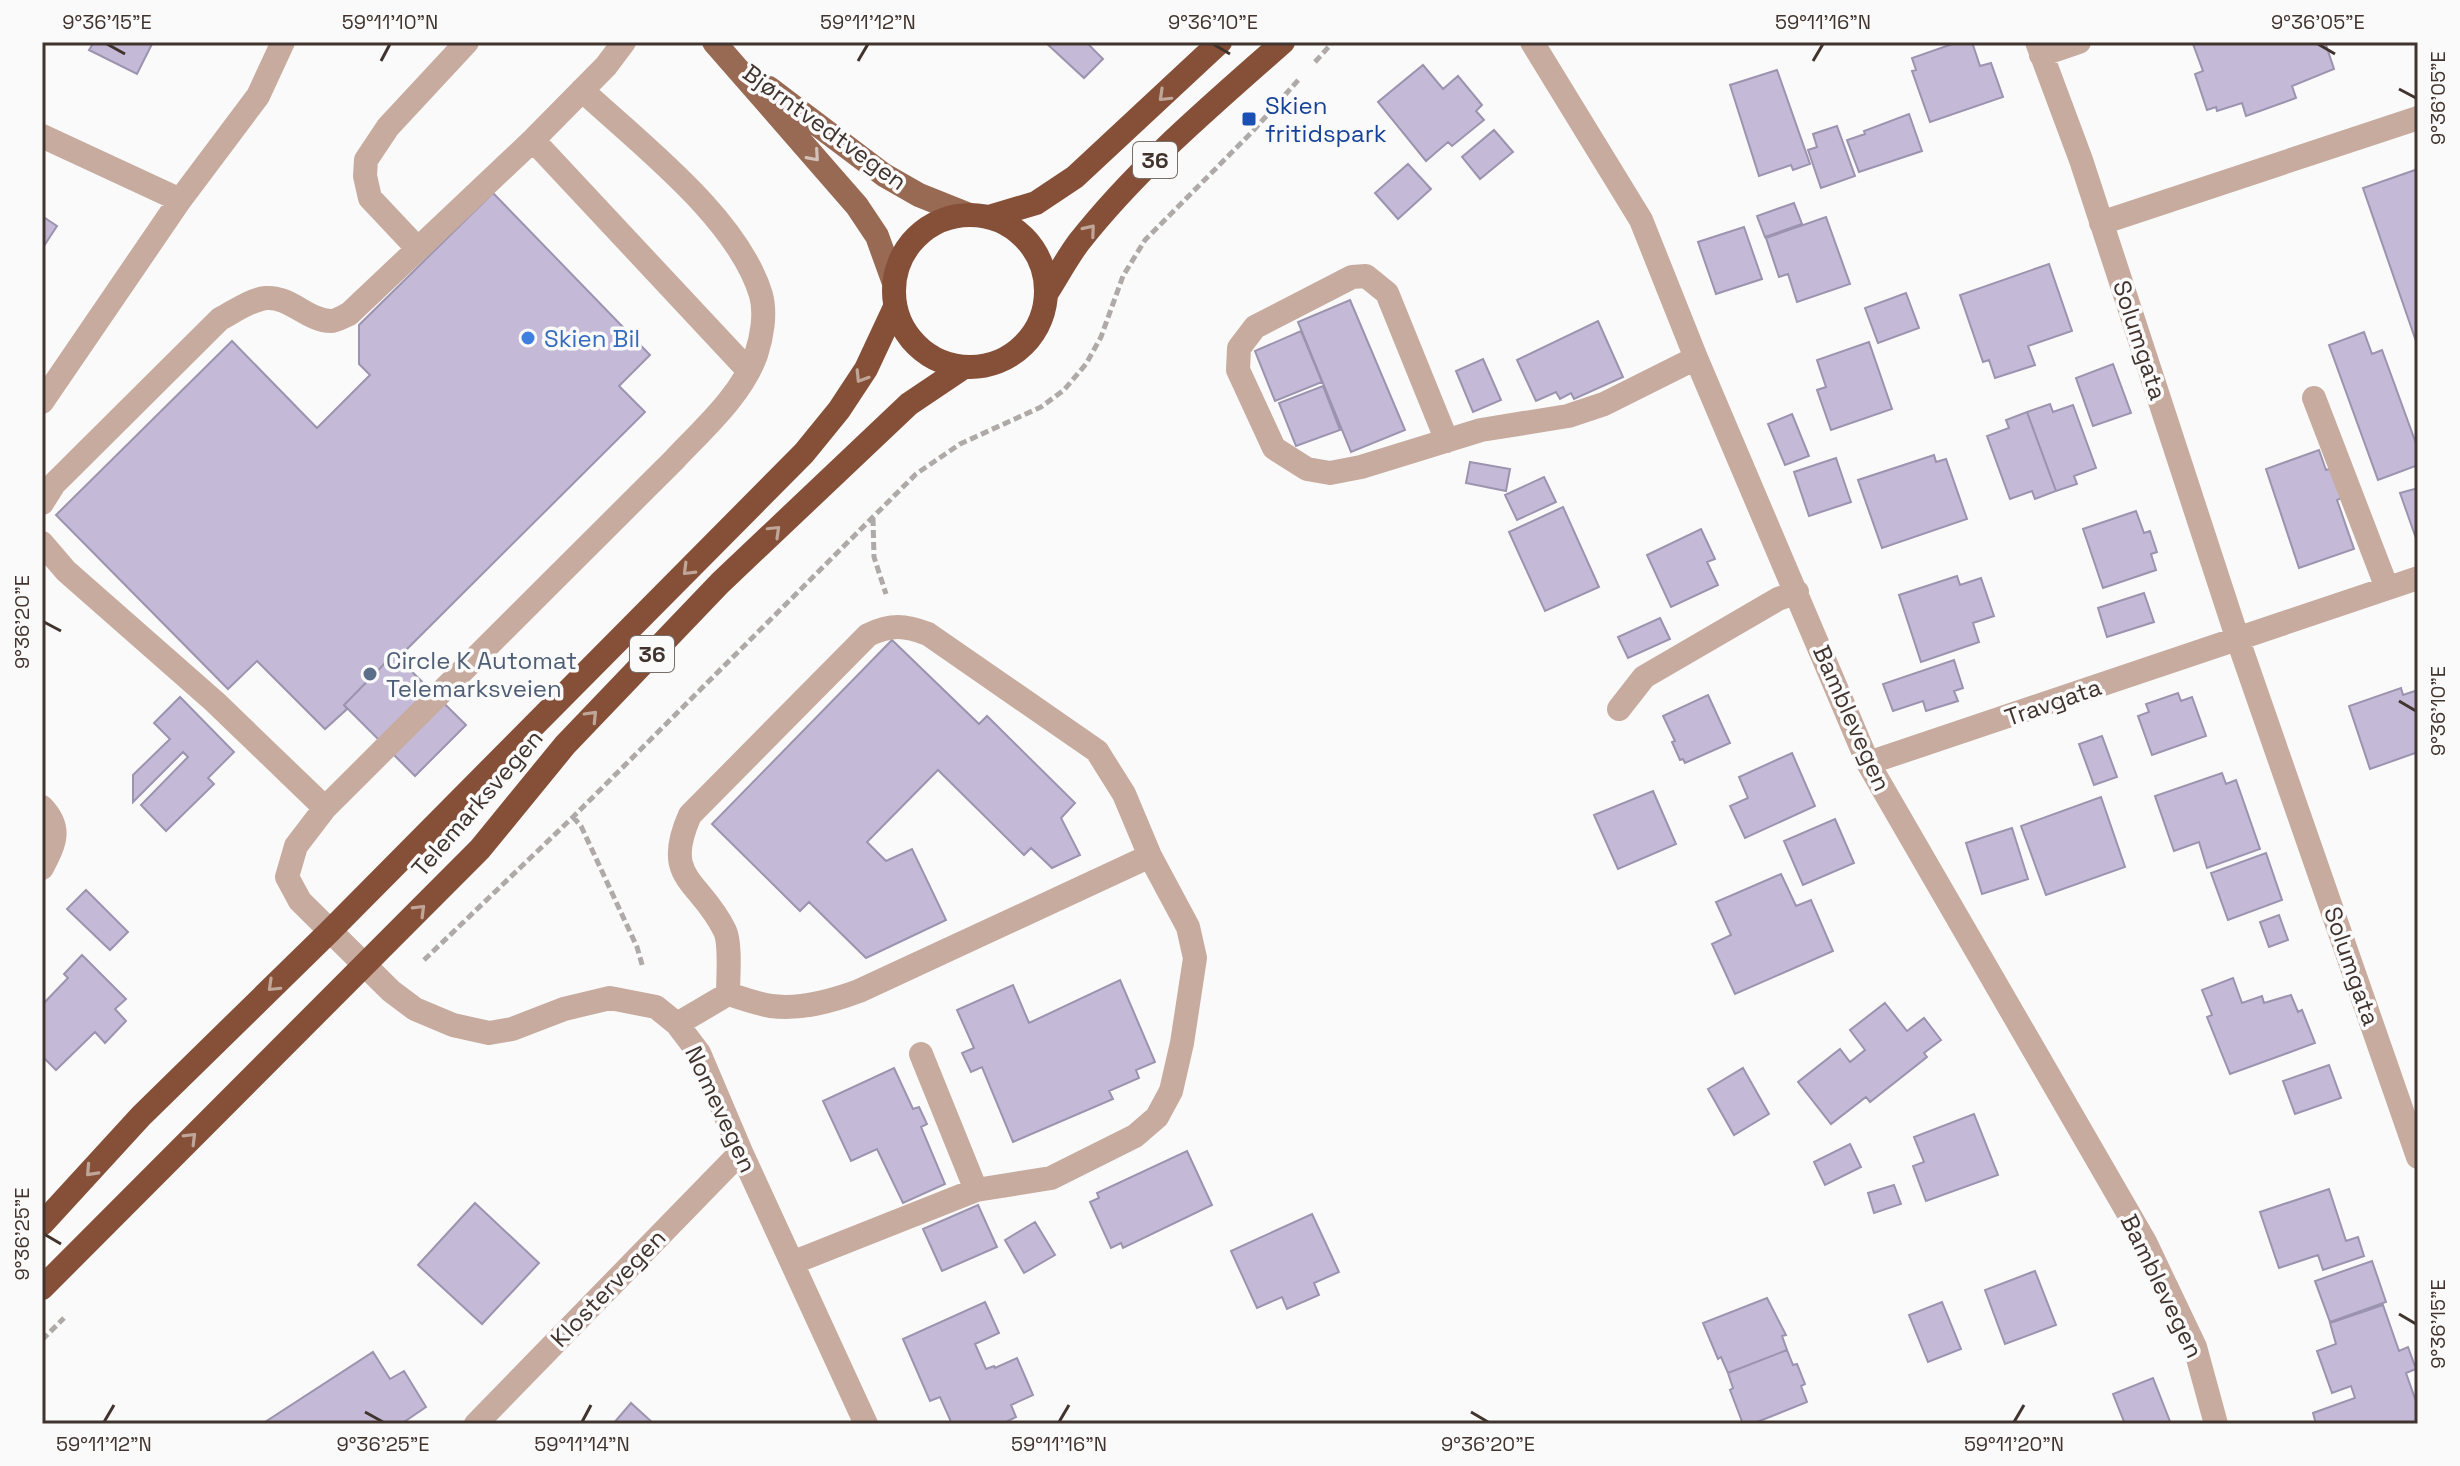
<svg xmlns="http://www.w3.org/2000/svg" width="2460" height="1466" viewBox="0 0 2460 1466" font-family="'Space Grotesk',sans-serif">
<style>
.building{fill:#c4bad8;stroke:#9c93af;stroke-width:2}
.lines{fill:none;stroke-linecap:round;stroke-linejoin:round}
.path{stroke:#afaaa8;stroke-width:5;stroke-dasharray:8 4;stroke-linecap:butt}
.minor{stroke:#c7ab9f;stroke-width:24}
.major{stroke:#986953;stroke-width:24}
.highway{stroke:#865038;stroke-width:24}
.oneway{stroke:#c0a599}
.oneway2{stroke:#d3c0b7}
.ticks{fill:none;stroke:#41342e;stroke-width:3}
.transit-dot{fill:#1a4fb4;stroke:#fafafa;stroke-width:3}
.shop-dot{fill:#3f7fe0;stroke:#fafafa;stroke-width:3}
.service-dot{fill:#5c6f8a;stroke:#fafafa;stroke-width:3}
.labels{text-anchor:middle;dominant-baseline:central;stroke-width:7;stroke-linejoin:round;paint-order:stroke}
.shield{fill:#fafafa;stroke:#786f6b;stroke-width:2}
.shield-label{font-size:22px;font-weight:bold;fill:#41342e}
.transit-label{font-size:24px;fill:#164399;stroke:#fafafa;text-anchor:start}
.street-label{font-size:24px;fill:#41342e;stroke:#fafafa}
.shop-label{font-size:24px;fill:#366cbe;stroke:#fafafa;text-anchor:start}
.service-label{font-size:24px;fill:#4e5e75;stroke:#fafafa;text-anchor:start}
.neatline{fill:none;stroke:#41342e;stroke-width:3}
.ticks-label{font-size:20px;text-anchor:middle;fill:#41342e}
</style>
<rect width="100%" height="100%" fill="#fafafa"/>
<!-- building -->
<path class="building" d="M94 42H153L137 74 89 50Z
M1045 42H1091L1088 44 1103 59 1084 78Z
M1958 42H1972L1980 66 1991 63 2003 97 1930 122 1912 71 1916 70 1912 58Z
M2198 42H2325L2334 69 2292 86 2296 98 2246 116 2242 103 2217 111 2216 107 2207 110 2195 74 2203 71 2193 44Z
M1423 65 1443 89 1458 76 1482 105 1476 111 1484 120 1452 146 1448 142 1426 161 1378 102Z
M1777 70 1810 164 1793 170 1791 165 1759 176 1730 85Z
M1909 114 1922 151 1859 172 1847 140 1865 134 1864 131Z
M1837 126 1855 176 1821 188 1808 150 1817 147 1813 134Z
M1494 130 1513 152 1480 179 1462 157Z
M1408 164 1431 189 1398 219 1375 193Z
M2418 169V347L2363 188Z
M493 193 650 355 619 386 645 412 398 658 394 654 344 705 347 709 325 729 257 661 228 689 56 515 232 341 317 428 370 375 359 364V325Z
M1794 203 1802 224 1765 237 1757 216Z
M42 216 57 226 42 249Z
M1826 217 1850 284 1797 302 1788 274 1779 277 1766 238Z
M1744 227 1762 279 1716 294 1698 242Z
M2049 264 2072 331 2028 346 2035 365 1995 378 1989 360 1983 362 1960 295Z
M1906 293 1919 328 1878 343 1865 308Z
M1350 300 1405 430 1351 452 1298 322Z
M1598 321 1623 377 1574 399 1571 393 1560 399 1556 392 1536 401 1517 360Z
M1301 331 1322 382 1275 401 1255 351Z
M2364 332 2372 354 2382 350 2418 449V465L2378 480 2329 345Z
M1869 342 1892 409 1831 430 1817 390 1826 387 1817 360Z
M1483 359 1501 400 1473 412 1456 371Z
M2113 364 2131 413 2093 426 2076 378Z
M1323 386 1340 430 1296 446 1279 403Z
M2050 404 2053 412 2073 405 2096 468 2074 476 2077 484 2056 491 2027 412Z
M2027 412 2056 491 2035 499 2032 491 2010 499 1987 436 2009 428 2006 420Z
M1792 414 1809 456 1785 465 1768 424Z
M2319 450 2326 470 2336 467 2346 496 2337 500 2354 549 2299 568 2266 469Z
M1934 455 1936 462 1946 459 1967 519 1882 548 1858 480Z
M1836 458 1851 502 1809 516 1794 472Z
M1470 462 1510 469 1506 491 1466 483Z
M1544 477 1556 502 1517 520 1505 495Z
M2418 488V544L2400 493Z
M1563 507 1599 587 1545 611 1509 532Z
M2136 511 2144 533 2150 531 2157 552 2151 554 2156 570 2103 588 2083 529Z
M1701 529 1715 559 1707 562 1718 585 1671 607 1647 555Z
M1957 576 1960 585 1981 578 1994 616 1973 623 1979 642 1921 662 1899 595Z
M2144 593 2154 622 2107 637 2098 608Z
M1660 618 1670 639 1628 658 1618 637Z
M892 640 979 724 987 716 1075 803 1061 818 1080 855 1052 868 1031 848 1024 855 938 770 867 842 886 861 912 849 946 920 866 958 809 902 800 911 712 824Z
M394 654 466 725 415 776 344 705Z
M1954 660 1963 688 1954 691 1958 701 1926 711 1923 701 1893 711 1883 684Z
M2401 688 2403 695 2418 690V752L2370 769 2349 706Z
M2178 693 2181 701 2192 697 2206 736 2152 755 2138 716 2149 712 2146 704Z
M1708 695 1730 743 1685 763 1683 759 1680 760 1672 742 1675 741 1663 716Z
M180 697 234 752 208 778 214 784 166 831 141 805 188 757 183 752 133 802V775L170 739 154 723Z
M2102 736 2117 777 2094 785 2079 744Z
M1792 753 1815 806 1745 838 1730 806 1748 798 1739 777Z
M2222 773 2226 784 2236 780 2260 849 2207 868 2199 842 2174 851 2155 796Z
M1653 791 1676 844 1618 869 1594 815Z
M2101 797 2125 867 2046 895 2021 826Z
M1835 819 1854 863 1803 885 1784 841Z
M2012 828 2028 879 1982 894 1966 843Z
M2266 853 2282 900 2228 920 2211 873Z
M1781 874 1796 906 1811 900 1833 951 1735 994 1712 944 1731 935 1716 902Z
M86 890 128 932 110 950 67 909Z
M2279 915 2288 940 2269 947 2260 922Z
M82 955 126 999 115 1009 126 1021 105 1043 95 1032 56 1070 44 1058 42 1060V1005L68 978 64 974Z
M2233 978 2242 1003 2262 996 2264 1003 2291 995 2298 1012 2302 1010 2315 1043 2230 1074 2207 1017 2212 1015 2202 990Z
M1120 980 1155 1062 1136 1070 1139 1078 1109 1091 1113 1099 1013 1142 982 1067 971 1072 962 1053 974 1048 957 1010 1013 985 1029 1023Z
M1885 1003 1907 1031 1924 1018 1941 1040 1924 1053 1927 1057 1870 1102 1866 1097 1831 1124 1798 1082 1840 1049 1850 1062 1865 1050 1850 1030Z
M2329 1065 2341 1098 2295 1114 2283 1081Z
M894 1068 913 1109 919 1107 927 1124 921 1127 945 1184 903 1203 877 1149 851 1161 823 1101Z
M1743 1068 1769 1114 1734 1135 1708 1089Z
M1974 1114 1998 1175 1926 1201 1913 1166 1924 1162 1914 1137Z
M1850 1144 1861 1167 1825 1185 1814 1162Z
M1187 1151 1212 1205 1123 1248 1121 1243 1111 1248 1090 1202 1099 1198 1097 1193Z
M1894 1185 1901 1204 1874 1213 1868 1193Z
M2329 1189 2346 1241 2358 1237 2364 1256 2323 1270 2318 1255 2279 1268 2260 1212Z
M475 1203 539 1263 482 1324 418 1265Z
M978 1205 997 1247 942 1271 923 1229Z
M1312 1214 1339 1272 1314 1283 1319 1295 1287 1309 1282 1297 1257 1308 1231 1251Z
M1035 1222 1055 1255 1024 1273 1005 1240Z
M2372 1261 2386 1302 2330 1322 2315 1281Z
M2035 1271 2056 1325 2005 1344 1985 1290Z
M1767 1298 1786 1335 1782 1336 1787 1350 1728 1373 1721 1357 1718 1359 1703 1323Z
M985 1302 999 1333 975 1344 986 1369 994 1366 995 1368 1017 1358 1033 1395 1011 1405 1016 1417 1002 1424H952L940 1397 930 1401 903 1339Z
M1942 1302 1961 1349 1928 1362 1909 1315Z
M2383 1305 2399 1351 2408 1347 2416 1369 2406 1373 2418 1407V1424H2316L2313 1413 2355 1398 2351 1386 2332 1393 2317 1351 2336 1344 2330 1323Z
M1787 1350 1793 1365 1797 1364 1805 1384 1801 1386 1807 1402 1752 1424H1743L1730 1390 1733 1388 1728 1373Z
M373 1352 390 1379 404 1371 426 1407 401 1424H262Z
M2153 1378 2171 1424H2125L2113 1394Z
M631 1403 654 1424H613Z"/>
<g class="lines">
<!-- path -->
<path class="path" d="M1315 62 1333 42
M873 518 874 557 886 594
M573 817 581 826 637 947 643 968
M424 960 573 817 916 474 960 444 1041 407 1064 390 1086 364 1101 337 1123 276 1145 240 1253 131 1300 78
M42 1340 64 1318"/>
<!-- minor -->
<path class="minor" d="M1532 42 1641 220 1696 358 1868 763 2145 1242 2195 1347 2216 1424
M2037 42 2081 160 2238 640 2418 1157
M2041 55 2079 42
M582 90C640 144 738 218 761 295 766 313 762 337 756 355 741 396 703 429 674 460L325 808 296 846 287 877 300 901 391 991 415 1009 453 1025 489 1033 512 1029 564 1009 610 998 656 1007 677 1024 699 1053 741 1152 866 1424
M42 136 180 200
M533 140 748 370
M2101 223 2418 118
M418 249 370 198 365 176 366 160 388 127 467 42
M2314 398 2387 588
M42 402 180 200 258 96 283 42
M1447 441 1387 293 1366 276 1352 277 1255 327 1239 348 1238 370 1274 448 1307 469 1330 473 1361 467 1481 430 1568 416 1604 404 1696 358
M42 503 54 484 220 319C234 312 249 300 266 298 290 296 308 321 331 321 336 321 344 316 349 314L533 140 606 66 624 42
M42 543 66 571 215 702 325 808
M1619 709 1644 677 1778 599 1797 592
M1868 763 2418 578
M42 807C63 829 54 844 42 868
M728 994C728 978 731 944 725 931 700 879 661 880 690 815L868 635C891 624 905 625 928 634L1097 751 1124 794 1150 856 1188 927 1195 958 1182 1043 1171 1091 1157 1117 1135 1136 1051 1178 976 1190 792 1263
M677 1024 728 994C742 998 757 1004 771 1006 801 1010 832 1001 859 991L1150 856
M921 1054 976 1190
M476 1424 741 1152"/>
<!-- major -->
<path class="major" d="M714 42 857 206 877 236 894 283
M769 88 884 175 919 195 969 215"/>
<!-- highway -->
<path class="highway" d="M894 291a76 76 0 1 1 152 0a76 76 0 1 1-152 0Z
M989 217 1036 203 1075 177 1220 42
M1046 294C1057 277 1067 258 1079 242 1138 167 1212 105 1283 42
M42 1224 141 1116 329 932 804 453 839 410 866 369 895 307
M42 1288 480 849 565 745 720 583 909 404 964 367"/>
</g>
<!-- one-way arrows -->
<defs><path id="oneway-chevron" d="M-2-3.5L2.5 0L-2 3.5" fill="none" stroke-width="1.6" stroke-linecap="round" stroke-linejoin="round" transform="scale(2)"/></defs>
<g class="oneway">
<use href="#oneway-chevron" transform="translate(1164 96) rotate(136)"/>
<use href="#oneway-chevron" transform="translate(1090 230) rotate(-50)"/>
<use href="#oneway-chevron" transform="translate(861 377) rotate(122)"/>
<use href="#oneway-chevron" transform="translate(775 531) rotate(-44)"/>
<use href="#oneway-chevron" transform="translate(688 570) rotate(135)"/>
<use href="#oneway-chevron" transform="translate(592 716) rotate(-46)"/>
<use href="#oneway-chevron" transform="translate(420 910) rotate(-45)"/>
<use href="#oneway-chevron" transform="translate(273 986) rotate(136)"/>
<use href="#oneway-chevron" transform="translate(191 1138) rotate(-45)"/>
<use href="#oneway-chevron" transform="translate(91 1171) rotate(133)"/>
</g>
<use class="oneway2" href="#oneway-chevron" transform="translate(814 156) rotate(49)"/>
<!-- ticks -->
<path class="ticks" d="M107 44 125 54M1213 44 1230 54M2318 44 2335 54M381 61 390 44M858 61 868 44M1813 61 1823 44M2399 89 2416 98M44 622 61 631M2399 701 2416 711M44 1234 61 1244M2399 1314 2416 1324M365 1412 383 1422M1471 1412 1488 1422M104 1422 114 1405M582 1422 591 1405M1059 1422 1069 1405M2014 1422 2024 1405"/>
<!-- markers -->
<rect class="transit-dot" x="1241" y="111" width="16" height="16" rx="4"/>
<circle class="shop-dot" cx="528" cy="338" r="8"/>
<circle class="service-dot" cx="370" cy="674" r="8"/>
<g class="labels">
<!-- shield labels -->
<g class="shield">
<rect x="1133" y="142" width="44" height="36" rx="6"/>
<rect x="630" y="636" width="44" height="36" rx="6"/>
</g>
<g class="shield-label">
<text x="1155" y="160">36</text>
<text x="652" y="654">36</text>
</g>
<!-- transit labels -->
<g class="transit-label">
<text x="1265" y="105">Skien<tspan x="1265" dy="28">fritidspark</tspan></text>
</g>
<!-- street labels -->
<g class="street-label">
<text transform="translate(825 127) rotate(36)">Bjørntvedtvegen</text>
<text transform="translate(2140 340) rotate(72)">Solumgata</text>
<text transform="translate(2053 702) rotate(-19)">Travgata</text>
<text transform="translate(1852 718) rotate(66)">Bamblevegen</text>
<text transform="translate(477 803) rotate(-49)">Telemarksvegen</text>
<text transform="translate(2352 966) rotate(71)">Solumgata</text>
<text transform="translate(721 1109) rotate(65)">Nomevegen</text>
<text transform="translate(2162 1286) rotate(64)">Bamblevegen</text>
<text transform="translate(608 1288) rotate(-46)">Klostervegen</text>
</g>
<!-- shop labels -->
<g class="shop-label">
<text x="544" y="338">Skien Bil</text>
</g>
<!-- service labels -->
<g class="service-label">
<text x="386" y="660">Circle K Automat<tspan x="386" dy="28">Telemarksveien</tspan></text>
</g>
</g>
<!-- border -->
<rect width="2460" height="1466" fill="none" stroke="#fafafa" stroke-width="88"/>
<rect x="44" y="44" width="2372" height="1378" class="neatline"/>
<g class="ticks-label">
<text x="107" y="29">9°36'15"E</text>
<text x="390" y="29">59°11'10"N</text>
<text x="868" y="29">59°11'12"N</text>
<text x="1213" y="29">9°36'10"E</text>
<text x="1823" y="29">59°11'16"N</text>
<text x="2318" y="29">9°36'05"E</text>
<text transform="translate(2438 98) rotate(-90)" y="7">9°36'05"E</text>
<text transform="translate(22 622) rotate(-90)" y="7">9°36'20"E</text>
<text transform="translate(2438 711) rotate(-90)" y="7">9°36'10"E</text>
<text transform="translate(22 1234) rotate(-90)" y="7">9°36'25"E</text>
<text transform="translate(2438 1324) rotate(-90)" y="7">9°36'15"E</text>
<text x="104" y="1451">59°11'12"N</text>
<text x="383" y="1451">9°36'25"E</text>
<text x="582" y="1451">59°11'14"N</text>
<text x="1059" y="1451">59°11'16"N</text>
<text x="1488" y="1451">9°36'20"E</text>
<text x="2014" y="1451">59°11'20"N</text>
</g>
</svg>
